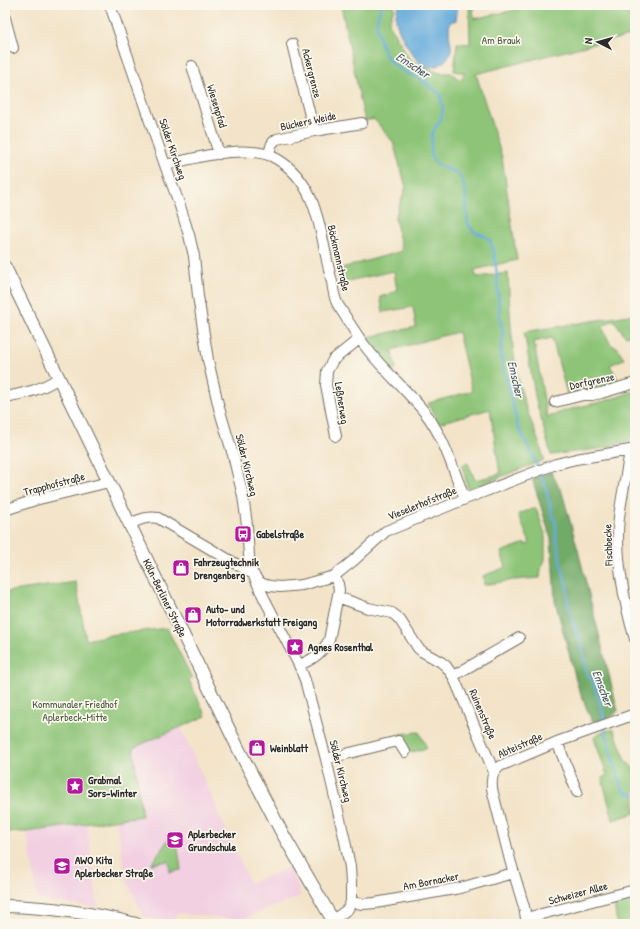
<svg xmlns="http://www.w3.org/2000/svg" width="640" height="929" viewBox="0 0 640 929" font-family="'Patrick Hand',sans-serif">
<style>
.built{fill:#f2cfe1}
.green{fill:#8dc477;stroke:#5c7851}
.forest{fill:#72aa68;stroke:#4e6a4a}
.water{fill:#66acdc;stroke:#486c84}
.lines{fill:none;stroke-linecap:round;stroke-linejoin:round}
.stream{stroke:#66acdc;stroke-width:2.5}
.minor-casing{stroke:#716c62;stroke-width:12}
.major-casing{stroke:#716c62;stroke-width:14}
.minor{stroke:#fff;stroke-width:10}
.major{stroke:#fff;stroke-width:12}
.labels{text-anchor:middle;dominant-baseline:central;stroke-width:3.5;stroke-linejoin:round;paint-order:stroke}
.park-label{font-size:11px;fill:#485942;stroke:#fbf7ec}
.street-label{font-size:11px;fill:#2b2b2b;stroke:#fbf7ec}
.poi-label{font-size:11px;font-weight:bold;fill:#2b2b2b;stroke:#fbf7ec;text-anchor:start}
.water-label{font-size:12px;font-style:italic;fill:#405869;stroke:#fbf7ec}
</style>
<rect width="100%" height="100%" fill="#fbf7ec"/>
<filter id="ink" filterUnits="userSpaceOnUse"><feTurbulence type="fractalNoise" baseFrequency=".025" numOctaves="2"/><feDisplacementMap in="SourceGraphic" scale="8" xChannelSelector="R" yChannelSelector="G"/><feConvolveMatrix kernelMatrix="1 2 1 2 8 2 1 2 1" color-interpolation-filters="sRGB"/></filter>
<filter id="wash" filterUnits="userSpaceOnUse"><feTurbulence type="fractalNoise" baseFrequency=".012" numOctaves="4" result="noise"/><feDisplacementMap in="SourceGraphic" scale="16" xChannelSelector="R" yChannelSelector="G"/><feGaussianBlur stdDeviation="0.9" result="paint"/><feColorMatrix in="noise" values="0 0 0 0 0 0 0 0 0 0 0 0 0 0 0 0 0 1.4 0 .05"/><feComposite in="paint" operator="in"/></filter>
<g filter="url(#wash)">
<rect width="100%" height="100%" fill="#f3e4c9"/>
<!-- built -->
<path class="built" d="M181 728 250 883 290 867 301 896 240 920 177 913 173 923 144 916 127 882 116 819 142 815 133 748Z
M87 824 98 908 38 900 27 832Z"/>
<!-- green -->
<path class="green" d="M341 5H395L389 23 410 61 439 73H451L460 80 465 73 454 71 457 43 470 44 469 5H473L474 19 537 5H635V35L589 45 476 74 502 157 517 260 474 270 477 277 508 273C510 310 511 351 520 387 526 412 538 435 544 460L472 488 468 489 462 465 468 463 475 480 500 474 490 409 439 423 428 403 472 391 458 332 438 337 392 350 396 369 389 370 368 337 416 327 413 307 383 312 380 297 397 291 394 271 339 283 338 269 402 251 395 217 406 187 393 142 374 119 365 121 361 104Z
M635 314V343L631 335 625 336 614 320 602 327 611 345 617 347 624 359 610 365 620 383 567 394 552 338 534 342 547 417 555 415 562 411 605 401 635 391V437L633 439 605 448 551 455 536 401 524 332Z
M536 508 545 534V560L541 569 540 578 513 580 484 585 483 576 506 567 501 552 525 543 526 545 530 543 518 514Z
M76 582 86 640 110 635 167 628 192 678 189 680 206 716 133 748 142 816 27 832H5V592Z
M610 730H614L626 760 635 771V813L613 820 602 778 607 775 594 738 597 734Z
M419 732 427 748 409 753 400 737 399 734Z
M170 837 174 838 177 841 181 870 170 872 169 861 151 864Z
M635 899V924H617L614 902Z"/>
<!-- forest -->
<path class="forest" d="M551 472 562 492 578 550 618 711 612 716 595 722 591 719 578 687 555 601 551 539 532 478Z"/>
<!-- water -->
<path class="water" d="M399 5H458L456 21H451L450 23C449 26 449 29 449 32 449 39 453 47 450 53 448 59 442 64 437 66 433 67 428 68 425 66 414 62 397 30 396 20 396 14 396 10 399 5Z"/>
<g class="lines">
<!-- stream -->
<path class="stream" d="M381 5 377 20V28L382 47 387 58 397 67 404 72 417 77 440 94 443 108 441 119 435 128 432 134 431 155 434 162 440 166 457 173 463 181 466 195 467 214 468 224 474 232 483 235 490 240 494 253 496 266 500 318 503 333V339L501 348V358L511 397 518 427 533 456 538 468
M427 83V74
M540 473 545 485 552 514 556 525V539L559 550 560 561 567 587 568 605 572 620 582 646 585 665 587 674 592 680 603 712 604 721
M605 728 610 750 622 788 626 793 635 795"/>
</g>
</g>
<g filter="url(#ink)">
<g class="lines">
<!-- minor casing -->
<g class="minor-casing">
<path id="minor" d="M5 5H6
M110 5 165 165 180 206 189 235 194 256 198 296 208 360 219 408 233 455 243 496 247 525 249 556 250 565 253 574 264 598 299 665 305 680 326 759 345 841 350 867 351 884V902L348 909 333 920
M5 18 13 48
M292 44 314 131
M192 66 219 154
M269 155C271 148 270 143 277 139L314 131 362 123
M165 165C196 158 248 142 277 159 321 185 320 239 332 282 333 289 334 297 337 303 340 309 345 315 348 321 354 330 359 338 365 346 383 370 407 390 426 414 445 439 453 470 465 499
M5 397C27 393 40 390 59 378
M555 402 583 395H592L601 393 635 383
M336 436 326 385 327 371 333 360 359 339
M630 450C627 472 622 494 619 517 615 554 624 603 635 639
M5 510 35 500 109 482
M129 524C139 520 147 516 158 518L253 574 258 581 263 584 270 586 280 587 302 585 334 576 353 561 386 531 394 528 433 512 465 499 556 464 576 459 630 450 635 447
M338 597 368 608 392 613 396 616 400 620 418 648 423 652 441 662 446 666 453 676 457 685 494 772C491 779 491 785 493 793L510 860 524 907 527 924
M299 665C313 660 322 653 329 640L339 590 338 584 334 576
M453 676 519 638
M557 742 577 792
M326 759 398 741 405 752
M494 772 500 766 557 742 635 714
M351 902 363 904 375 903 460 888 513 873
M526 918 635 890"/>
</g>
<!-- major casing -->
<g class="major-casing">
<path id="major" d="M5 267 239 750 281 831 335 924
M5 906C49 907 93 913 136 924"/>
</g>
<!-- minor -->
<use href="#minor" class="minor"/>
<!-- major -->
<use href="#major" class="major"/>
</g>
</g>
<!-- icons -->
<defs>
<g id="bus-square" transform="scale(0.9)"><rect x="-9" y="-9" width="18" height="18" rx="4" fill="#b5179e" stroke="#fbf7ec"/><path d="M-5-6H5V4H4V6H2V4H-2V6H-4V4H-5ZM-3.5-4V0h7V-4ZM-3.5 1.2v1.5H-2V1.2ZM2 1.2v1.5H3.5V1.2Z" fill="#fff"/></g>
<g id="shop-square" transform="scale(0.9)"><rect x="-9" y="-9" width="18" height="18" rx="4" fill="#b5179e" stroke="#fbf7ec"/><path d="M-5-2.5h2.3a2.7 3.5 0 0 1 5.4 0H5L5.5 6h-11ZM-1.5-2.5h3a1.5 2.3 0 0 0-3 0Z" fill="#fff"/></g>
<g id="sight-square" transform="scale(0.9)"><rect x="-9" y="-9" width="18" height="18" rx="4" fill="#b5179e" stroke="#fbf7ec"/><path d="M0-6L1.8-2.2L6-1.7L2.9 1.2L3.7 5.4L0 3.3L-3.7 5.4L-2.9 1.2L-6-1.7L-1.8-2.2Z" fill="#fff"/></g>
<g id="school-square" transform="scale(0.9)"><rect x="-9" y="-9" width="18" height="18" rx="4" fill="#b5179e" stroke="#fbf7ec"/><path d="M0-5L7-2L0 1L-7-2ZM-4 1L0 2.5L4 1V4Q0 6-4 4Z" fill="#fff"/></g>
</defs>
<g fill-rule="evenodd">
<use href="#bus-square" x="243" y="534"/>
<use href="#shop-square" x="181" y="568"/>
<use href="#shop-square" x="193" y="615"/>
<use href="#sight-square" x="295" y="647"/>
<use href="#shop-square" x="257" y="748"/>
<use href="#sight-square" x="75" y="786"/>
<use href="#school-square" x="175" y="840"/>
<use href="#school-square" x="62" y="866"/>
</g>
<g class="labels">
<!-- park labels -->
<g class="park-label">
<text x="501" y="40">Am Brauk</text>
<text x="75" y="704">Kommunaler Friedhof<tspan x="75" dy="13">Aplerbeck-Mitte</tspan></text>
</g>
<!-- street labels -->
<g class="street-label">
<text transform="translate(312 73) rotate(76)">Ackergrenze</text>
<text transform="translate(217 106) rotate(73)">Wiesenpfad</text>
<text transform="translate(308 121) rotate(-12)">Bückers Weide</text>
<text transform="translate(173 149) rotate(71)">Sölder Kirchweg</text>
<text transform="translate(339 258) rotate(77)">Böckmannstraße</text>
<text transform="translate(592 381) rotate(-12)">Dorfgrenze</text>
<text transform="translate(342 403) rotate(81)">Leßnerweg</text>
<text transform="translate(247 465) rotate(76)">Sölder Kirchweg</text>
<text transform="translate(54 484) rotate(-15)">Trapphofstraße</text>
<text transform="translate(422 503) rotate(-22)">Vieselerhofstraße</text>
<text transform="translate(608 545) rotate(-92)">Fischbecke</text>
<text transform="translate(165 598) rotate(64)">Köln-Berliner Straße</text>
<text transform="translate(483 714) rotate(67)">Ruinenstraße</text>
<text transform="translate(520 745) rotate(-24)">Abteistraße</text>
<text transform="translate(341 771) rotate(76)">Sölder Kirchweg</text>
<text transform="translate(431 881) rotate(-11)">Am Bornacker</text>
<text transform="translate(578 893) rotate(-15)">Schweizer Allee</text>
</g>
<!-- poi labels -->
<g class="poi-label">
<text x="256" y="534">Gabelstraße</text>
<text x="194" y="562">Fahrzeugtechnik<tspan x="194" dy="13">Drengenberg</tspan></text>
<text x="206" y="609">Auto- und<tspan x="206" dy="13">Motorradwerkstatt Freigang</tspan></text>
<text x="308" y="647">Agnes Rosenthal</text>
<text x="270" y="748">Weinblatt</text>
<text x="88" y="780">Grabmal<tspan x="88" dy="13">Sors-Winter</tspan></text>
<text x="188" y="834">Aplerbecker<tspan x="188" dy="13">Grundschule</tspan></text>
<text x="75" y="860">AWO Kita<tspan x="75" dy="13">Aplerbecker Straße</tspan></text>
</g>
<!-- water labels -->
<g class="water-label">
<text transform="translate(413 65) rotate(33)">Emscher</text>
<text transform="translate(516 379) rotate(77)">Emscher</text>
<text transform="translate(603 688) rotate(69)">Emscher</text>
</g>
</g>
<!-- margin -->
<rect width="640" height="929" fill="none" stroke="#fbf7ec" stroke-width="20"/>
<!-- north arrow -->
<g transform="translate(598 42) rotate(276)" stroke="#fbf7ec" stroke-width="3" paint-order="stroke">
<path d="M0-3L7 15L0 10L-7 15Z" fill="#2b2b2b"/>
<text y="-6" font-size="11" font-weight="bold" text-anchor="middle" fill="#2b2b2b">N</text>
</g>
</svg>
